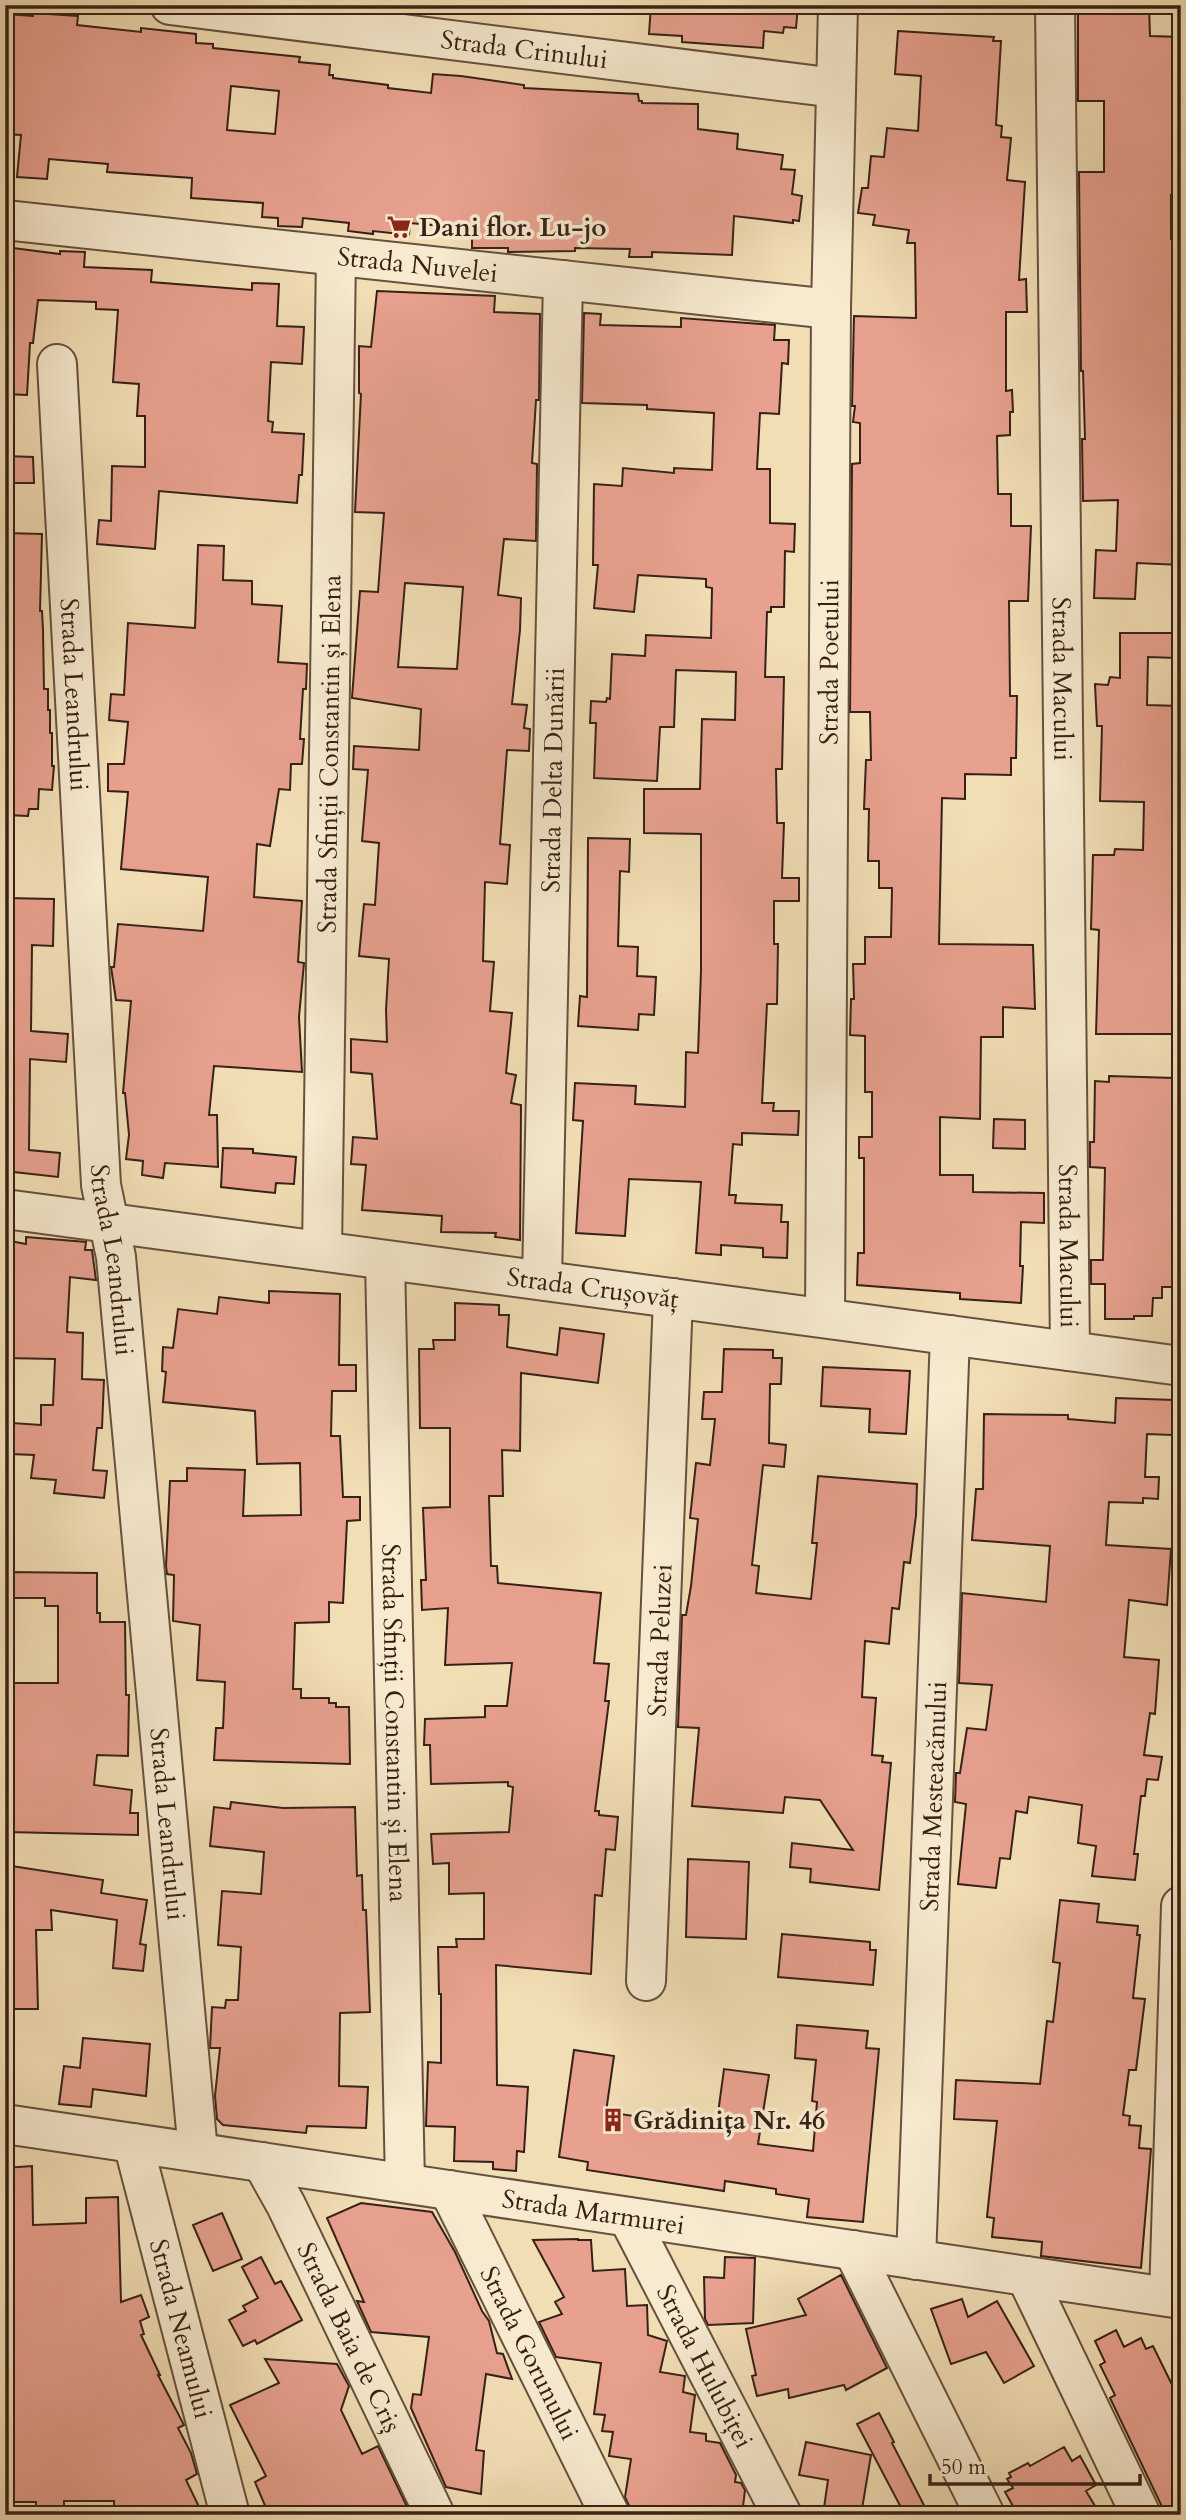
<svg xmlns="http://www.w3.org/2000/svg" width="1186" height="2520" viewBox="0 0 1186 2520" font-family="Cardo,serif">
<style>
.building{fill:#e8a18f;stroke:#372117;stroke-width:2;fill-rule:evenodd}
.lines{fill:none;stroke-linecap:round;stroke-linejoin:round}
.minor-casing{stroke:#66503e;stroke-width:42}
.minor{stroke:#f7eacf;stroke-width:38}
.labels{text-anchor:middle;dominant-baseline:central;stroke-width:7;stroke-linejoin:round;paint-order:stroke}
.street-label{font-size:26px;fill:#372117;stroke:#f7eacf}
.poi-label{font-size:26px;font-weight:bold;fill:#372117;stroke:#f7eacf;text-anchor:start}
</style>
<rect width="100%" height="100%" fill="#f2deb5"/>
<filter id="stains"><feTurbulence type="fractalNoise" baseFrequency=".00286" numOctaves="4"/><feColorMatrix values="0 0 0 0 .2 0 0 0 0 .09 0 0 0 0 .02 0 0 0 .5 -.17"/></filter>
<radialGradient id="worn" r=".72"><stop offset=".6" stop-color="#630" stop-opacity="0"/><stop offset="1" stop-color="#630" stop-opacity=".3"/></radialGradient>
<!-- building -->
<path class="building" d="M651 5H798L796 28 784 27 783 33 764 31 763 48 682 42V36L649 34Z
M1078 5H1149L1150 36 1181 37V195H1171V239H1181V565L1137 563 1135 599 1094 598 1096 550 1116 551 1118 500 1083 501 1082 439H1085L1083 371H1081L1079 172H1104V101H1078Z
M33 13 78 16 77 25 141 32V28L196 34V43L213 44V48L300 57 299 62 330 65 329 75H333V78L388 85V88L431 93 433 74 461 76 524 85V88L638 94 639 101H642V103L698 104V129L738 134 737 149 783 155 781 169 795 170 792 194 802 196 799 221 793 220V223L734 216 732 255 652 252V257H629L630 249 575 248V251L508 252V248H472V229L410 223 409 235 373 231V234L348 231 349 223 303 218 302 227 278 226V218L262 217 263 203 191 198 192 178 107 172 108 164 49 159 47 179 17 177 21 135 5 134V14L33 16ZM231 86 279 91 275 134 227 130Z
M898 31 994 37 993 41H1001L996 125 1002 126 1001 137 1011 138 1007 180 1025 182 1019 280 1026 279 1027 312H1006V391L1012 390 1013 412H1010V435L997 436 998 494H1011V526H1031L1028 601H1009L1010 696H1017L1016 758H1011V775L965 774V799L942 798 939 944 1033 945 1035 1009 1003 1007V1037H981L980 1119 940 1117V1175H973V1192L1044 1193V1223L1021 1222 1020 1266H1023L1021 1303 960 1299V1293L857 1285 858 1253H864V1158H859V1137H872V1092H865V1036L850 1035 851 999H854L853 964H865V937H891L892 888H879V861H868L869 809H864L866 760H871L870 712H850L852 464 860 463V423L853 422 855 406H852L854 316 916 318 915 243H907L909 230 873 225 875 215 858 213 862 188H868L871 156 884 157 887 128 918 131 921 76 895 74Z
M5 247 60 254V251L85 252 84 267 152 270 151 282 252 290V283L279 284 277 326 304 327 302 364 271 362 268 421 273 422 272 432 304 434 302 475H299L297 503 159 491 155 549 97 544 99 520 111 521 112 466 145 467V416H137L139 384 113 382 118 310 96 309V302L38 300 33 343H30L27 395 5 394Z
M377 291 495 296 494 312 540 314 539 400H536L532 463 537 464 536 541 504 539 498 595 521 598 520 630 512 704 527 705 524 728 530 729 529 751 507 750 500 844 510 845 507 884 485 882 483 961 494 962 490 1011 512 1013 506 1073 516 1075 511 1103 521 1105 520 1240 495 1237 496 1233 441 1232 442 1216 362 1210 366 1165 351 1164 353 1137 377 1139 372 1074 351 1072V1039L387 1042 386 1010 389 959 359 956 364 904 375 905 379 843 362 841 368 770 353 769 354 746 419 750 421 709 352 698 360 591 378 592 384 513 355 512 361 394 359 393V346L371 347ZM405 583 463 587 457 669 398 667Z
M584 313 601 314 600 325 681 327V318L775 325 774 340H789L788 364 782 363 779 414 760 413 757 469H770V523L795 524 794 552 785 551 784 607H771V612H767L765 677H784L782 769H776L777 823H784L782 878H799V901H774V944H778L777 1004H767L762 1103H774L773 1111H799L798 1135 742 1133V1145L733 1144 729 1195H736L735 1203 782 1205 781 1222H788L787 1258 763 1257V1248L721 1245V1255L696 1253 701 1182 629 1179 625 1236 576 1233 583 1121 573 1120 575 1083 636 1086 635 1104 685 1107 686 1052 698 1053 701 971V834L644 833V789H700L702 719 735 720 736 672 676 670 674 727H660L657 781 594 778 596 723H590L591 701 606 702 607 698 610 699 612 654 645 656 646 635 711 638 712 588 706 587V579L638 575 634 612 594 608 598 565H593L594 484 622 486 623 468 674 473V468L712 470 714 413 647 409V405L582 403Z
M5 456 33 457 34 483H5Z
M5 533 42 534 40 611H42L43 630 44 689H48V710H50V733H52V766H54L52 790 39 789 38 809H29L28 816 5 815Z
M198 545 224 546 223 580 252 581V604L282 606 278 662 307 664 306 689H303L300 739H304L302 764H291L290 790 279 789 270 846 257 844 254 897 302 901 298 962 304 963 299 1017 302 1072 214 1066 209 1115H217L218 1167 165 1163 163 1178 142 1175 143 1161 126 1159 129 1135 125 1093H123L131 1001 116 1000 111 967H114L118 924 203 931 208 877 121 869 128 792 108 791V764H124L128 722 109 720 111 694 124 695 128 623 195 628Z
M1120 633H1174L1176 658 1148 657 1147 705 1181 706V880H1173L1172 961H1181V1034H1096L1099 930 1091 929 1093 855H1114L1115 849 1143 850 1144 802 1100 801 1102 726H1097L1095 684 1108 685 1110 677 1120 678Z
M588 838 630 839 629 872 620 871 618 946 638 947 637 976 656 977 654 1015 639 1014 638 1030 578 1026 580 996 587 997Z
M5 898 54 899 53 946 32 945 31 1031 68 1034 66 1062 30 1059 29 1150 60 1153 58 1177 5 1171Z
M1109 1076 1174 1078 1172 1142H1181V1209H1173V1264H1177V1287H1162V1298H1153L1152 1316H1134V1319H1105V1284H1091V1260H1103L1105 1168 1090 1167V1142H1094L1095 1081 1109 1082Z
M994 1119 1025 1120V1149L993 1148Z
M223 1148 253 1149V1153L296 1157 294 1184 276 1183 275 1193 221 1187Z
M26 1237 86 1242 85 1250H92L96 1280 70 1277 67 1332 83 1333 82 1379 104 1380 102 1428H97L93 1470 107 1471 104 1498 54 1493 56 1480 31 1478 34 1455 10 1454 12 1423 41 1425V1405H53L55 1359 5 1358V1240L26 1244Z
M269 1291 340 1294 339 1365H356V1391H332L331 1436H340L343 1497H360V1520L347 1521 343 1603 329 1602V1622L295 1623 293 1689H301V1698H329V1703H336V1707H349L350 1764 214 1760 216 1728H223L225 1682 197 1680 200 1625 173 1621 174 1575 167 1574 166 1566 170 1481H187V1468L245 1470 243 1516 301 1515 300 1463 257 1464 255 1411 163 1402 166 1372 162 1371 163 1347 173 1348 178 1309 217 1314 219 1297 269 1303Z
M455 1303 499 1305V1315H509L507 1347 557 1355 560 1328 604 1334 598 1383 521 1373 520 1451 502 1450 503 1496H489L491 1566H497L498 1583 601 1593 594 1663 609 1664 605 1701H609L595 1811H599V1815L618 1817 615 1850 606 1849 602 1896 595 1895 591 1974 496 1965 497 2085 528 2087 524 2152 517 2151 516 2171 493 2169V2162L454 2161 455 2127 426 2126 428 2062 441 2063V1994H439L438 1947H457L456 1939H484V1893L449 1894V1863L433 1864 431 1834 509 1832 513 1787 508 1786V1782L431 1784 430 1745H424L425 1719 485 1717V1706H507L512 1663 445 1665 448 1608 422 1610 421 1580H426L423 1508 450 1507V1428H420L419 1349H434L433 1340H455Z
M724 1349 773 1350V1358H782L781 1384H770L769 1443 786 1445 784 1467 763 1465 752 1565 759 1566 756 1593 811 1599 817 1543H812L818 1476 917 1484 916 1515 910 1563 904 1562 899 1609 892 1608 889 1644 865 1641 862 1697 876 1698 872 1755 883 1756 882 1762 891 1763 879 1890 810 1882 811 1869 790 1867 792 1843 853 1850 820 1800 785 1797 783 1813 692 1806 699 1728 678 1727 682 1615H686L691 1586 698 1519 690 1518 696 1463 710 1465 715 1419H702L704 1392H722Z
M823 1367 910 1371 906 1434 869 1432 870 1409 821 1406Z
M1116 1398 1174 1400 1172 1435 1147 1434 1145 1477H1159L1158 1499 1143 1498V1503L1109 1502 1106 1545 1171 1549 1167 1605 1129 1600 1124 1657 1159 1660 1155 1714 1150 1713 1144 1755 1162 1757 1158 1780 1147 1779 1145 1796H1141L1134 1854H1138L1135 1880 1092 1876 1096 1846 1078 1843 1082 1805 1029 1797 1027 1813 1016 1811 1010 1859 1000 1858 996 1888 958 1884 966 1804 955 1802 956 1773H960L967 1728 986 1730 992 1685 959 1683 962 1593 1046 1602 1050 1546 972 1540 976 1489H983L984 1414 1068 1415V1419L1115 1423Z
M5 1572 97 1573V1613H100V1622H125L126 1695H129L128 1756 97 1755 94 1785 132 1790 130 1813H138V1835L7 1832 5 1683H58V1606H45V1598H5Z
M231 1802 283 1808 355 1807 357 1876 362 1875 363 1910H366L370 2012 340 2013 339 2086 368 2087 366 2128 307 2126 306 2133 223 2125 217 2119 215 2096 220 2048H210L212 2007 225 2008 226 2000H238L241 1947 218 1945 222 1891 261 1894 264 1852 210 1846 214 1807 230 1809Z
M688 1859 749 1862 746 1939 686 1937Z
M5 1865 103 1880 101 1893 147 1900 140 1944 146 1945 143 1971 113 1968 117 1920 51 1910 52 1930H36L38 2009H5Z
M1060 1900 1099 1904 1097 1922 1138 1926 1137 1935H1140L1133 1998 1145 1999 1136 2070H1129L1123 2115 1130 2116 1129 2125 1141 2126 1139 2148 1151 2149 1141 2268 1041 2256 1042 2242 992 2237 994 2218 987 2217 997 2121 954 2119 956 2080 1040 2084 1047 2021 1053 2022 1060 1963 1053 1962Z
M782 1934 870 1942V1950H876L873 1985 778 1977Z
M797 2025 868 2031 866 2048 879 2049 863 2222 807 2217 809 2199 776 2194V2189L725 2181 724 2191 587 2170 588 2162 559 2157 574 2050 614 2056 606 2112 716 2128 724 2069 769 2075 758 2144 813 2151 817 2102 812 2101 816 2060 795 2058Z
M83 2038 150 2044 146 2096 93 2089 91 2107 59 2104 64 2066 80 2068Z
M32 2166 33 2225 86 2223V2198L118 2197 121 2302 141 2295 149 2317 140 2321 144 2334 141 2335 160 2375H158L184 2425 178 2428 191 2453 197 2474 186 2480 203 2515H114V2501H64V2515H36V2502H8V2454H5V2168Z
M361 2203 432 2212 455 2252 482 2311 489 2321 497 2353 503 2354 512 2379 486 2374 476 2450 484 2451 481 2494 446 2487 411 2408 413 2394 421 2395 429 2337 371 2332 357 2301 364 2302 327 2218Z
M222 2213 242 2259 213 2271 193 2225Z
M578 2239V2240H591L593 2271 625 2269 627 2306 647 2305 648 2335 667 2341 660 2372 685 2376 683 2392 695 2395 690 2432 706 2434V2441L720 2443 736 2475 735 2482 741 2483 745 2490 742 2515H639L640 2509 630 2508 625 2497 631 2459 609 2456 613 2432 602 2431 605 2415 594 2414 601 2363 556 2357 539 2322 562 2314 555 2302 564 2297 533 2240Z
M261 2257 275 2284 281 2281 302 2320 257 2344 255 2340 243 2346 229 2320 246 2311 243 2306 258 2298 242 2267Z
M725 2257 755 2258 753 2323 708 2325 705 2319 704 2277 724 2278Z
M841 2275 887 2368 846 2390 844 2385 789 2398 788 2389 757 2396 752 2376 756 2375 746 2329 806 2315 798 2299Z
M962 2299 968 2317 997 2301 1034 2366 1004 2383 986 2352 951 2364 931 2309Z
M1116 2330 1124 2347 1141 2338 1146 2349 1153 2346 1181 2403V2515H1166L1110 2398 1115 2395 1100 2365 1105 2362 1095 2341Z
M265 2359 337 2364 349 2386 341 2410 362 2454 378 2446 411 2515H269L255 2482 266 2476 230 2405 279 2383Z
M879 2413 894 2442 892 2443 929 2515H905L857 2424Z
M806 2442 871 2455 861 2515H823L828 2480 799 2475Z
M1064 2447 1072 2461 1080 2456 1096 2485 1086 2491 1095 2506 1079 2515H1018L1005 2492 1013 2488 1007 2479 1011 2477 1009 2473 1028 2463 1030 2466Z"/>
<g class="lines">
<!-- minor casing -->
<g class="minor-casing">
<g id="minor">
<path id="s1" d="M170 5 836 88"/>
<path id="s2" d="M1055 5 1070 1351"/>
<path id="s3" d="M5 220 831 309"/>
<path id="s4" d="M57 364 101 1185 116 1257 198 2152"/>
<path id="s5" d="M5 1209 1181 1366"/>
<path id="s6" d="M322 1251 336 256"/>
<path id="s7" d="M385 1261 405 2183"/>
<path id="s8" d="M542 1280 563 280"/>
<path id="s9" d="M825 1318 831 309 838 5"/>
<path id="s10" d="M646 1981 673 1298"/>
<path id="s11" d="M5 2124 1181 2299"/>
<path id="s12" d="M133 2143 230 2515"/>
<path id="s13" d="M262 2162 286 2205 435 2515"/>
<path id="s14" d="M449 2190 610 2515"/>
<path id="s15" d="M628 2217 782 2515"/>
<path d="M853 2250 985 2515"/>
<path id="s16" d="M916 2260 950 1335"/>
<path d="M1026 2276 1141 2515"/>
<path d="M1169 2297 1181 1906"/>
</g>
</g>
<!-- minor -->
<use href="#minor" class="minor"/>
</g>
<!-- icons -->
<defs>
<g id="supermarket-bare" transform="scale(1.89)"><path d="M-6-5.5h2.5l.6 2H6L4.5 2H-2.5L-4.4-4H-6ZM-1.5 3.2a1.3 1.3 0 1 0 .1 0ZM3 3.2a1.3 1.3 0 1 0 .1 0Z" fill="#8f2418" stroke="#f7eacf" stroke-width="2.5" paint-order="stroke"/></g>
<g id="building-bare" transform="scale(1.89)"><path d="M-4-6H4V6H1V3H-1V6H-4ZM-2.5-4.3h1.7v1.8h-1.7ZM.8-4.3h1.7v1.8H.8ZM-2.5-1h1.7V.8h-1.7ZM.8-1h1.7V.8H.8Z" fill="#8f2418" stroke="#f7eacf" stroke-width="2.5" paint-order="stroke"/></g>
</defs>
<g fill-rule="evenodd">
<use href="#supermarket-bare" x="399" y="227"/>
<use href="#building-bare" x="613" y="2120"/>
</g>
<g class="labels">
<!-- street labels -->
<g class="street-label">
<text stroke="none"><textPath href="#s1" startOffset="357">Strada Crinului</textPath></text>
<text stroke="none"><textPath href="#s3" startOffset="415">Strada Nuvelei</textPath></text>
<text stroke="none"><textPath href="#s9" startOffset="656">Strada Poetului</textPath></text>
<text stroke="none"><textPath href="#s2" startOffset="674">Strada Macului</textPath></text>
<text stroke="none"><textPath href="#s4" startOffset="331">Strada Leandrului</textPath></text>
<text stroke="none"><textPath href="#s6" startOffset="497">Strada Sfinții Constantin și Elena</textPath></text>
<text stroke="none"><textPath href="#s8" startOffset="500">Strada Delta Dunării</textPath></text>
<text stroke="none"><textPath href="#s2" startOffset="1241">Strada Macului</textPath></text>
<text stroke="none"><textPath href="#s4" startOffset="898">Strada Leandrului</textPath></text>
<text stroke="none"><textPath href="#s5" startOffset="593">Strada Crușovăț</textPath></text>
<text stroke="none"><textPath href="#s10" startOffset="341">Strada Peluzei</textPath></text>
<text stroke="none"><textPath href="#s7" startOffset="462">Strada Sfinții Constantin și Elena</textPath></text>
<text stroke="none"><textPath href="#s16" startOffset="464">Strada Mesteacănului</textPath></text>
<text stroke="none"><textPath href="#s4" startOffset="1465">Strada Leandrului</textPath></text>
<text stroke="none"><textPath href="#s11" startOffset="595">Strada Marmurei</textPath></text>
<text stroke="none"><textPath href="#s12" startOffset="192">Strada Neamului</textPath></text>
<text stroke="none"><textPath href="#s13" startOffset="196">Strada Baia de Criș</textPath></text>
<text stroke="none"><textPath href="#s14" startOffset="182">Strada Gorunului</textPath></text>
<text stroke="none"><textPath href="#s15" startOffset="168">Strada Hulubiței</textPath></text>
</g>
<!-- poi labels -->
<g class="poi-label">
<text x="419" y="227">Dani flor. Lu-jo</text>
<text x="633" y="2120">Grădinița Nr. 46</text>
</g>
</g>
<!-- margin -->
<rect width="1186" height="2520" fill="none" stroke="#f2deb5" stroke-width="28"/>
<rect x="7" y="7" width="1172" height="2506" fill="none" stroke="#372117" stroke-width="3.5"/>
<rect x="14" y="14" width="1158" height="2492" fill="none" stroke="#372117" stroke-width="2"/>
<!-- scale -->
<path d="M930 2474v10h210v-10" fill="none" stroke="#372117" stroke-width="3.5"/>
<text x="941" y="2474" font-size="21" fill="#372117" stroke="#f7eacf" stroke-width="5" paint-order="stroke">50 m</text>
<rect width="100%" height="100%" filter="url(#stains)"/>
<rect width="100%" height="100%" fill="url(#worn)"/>
</svg>
